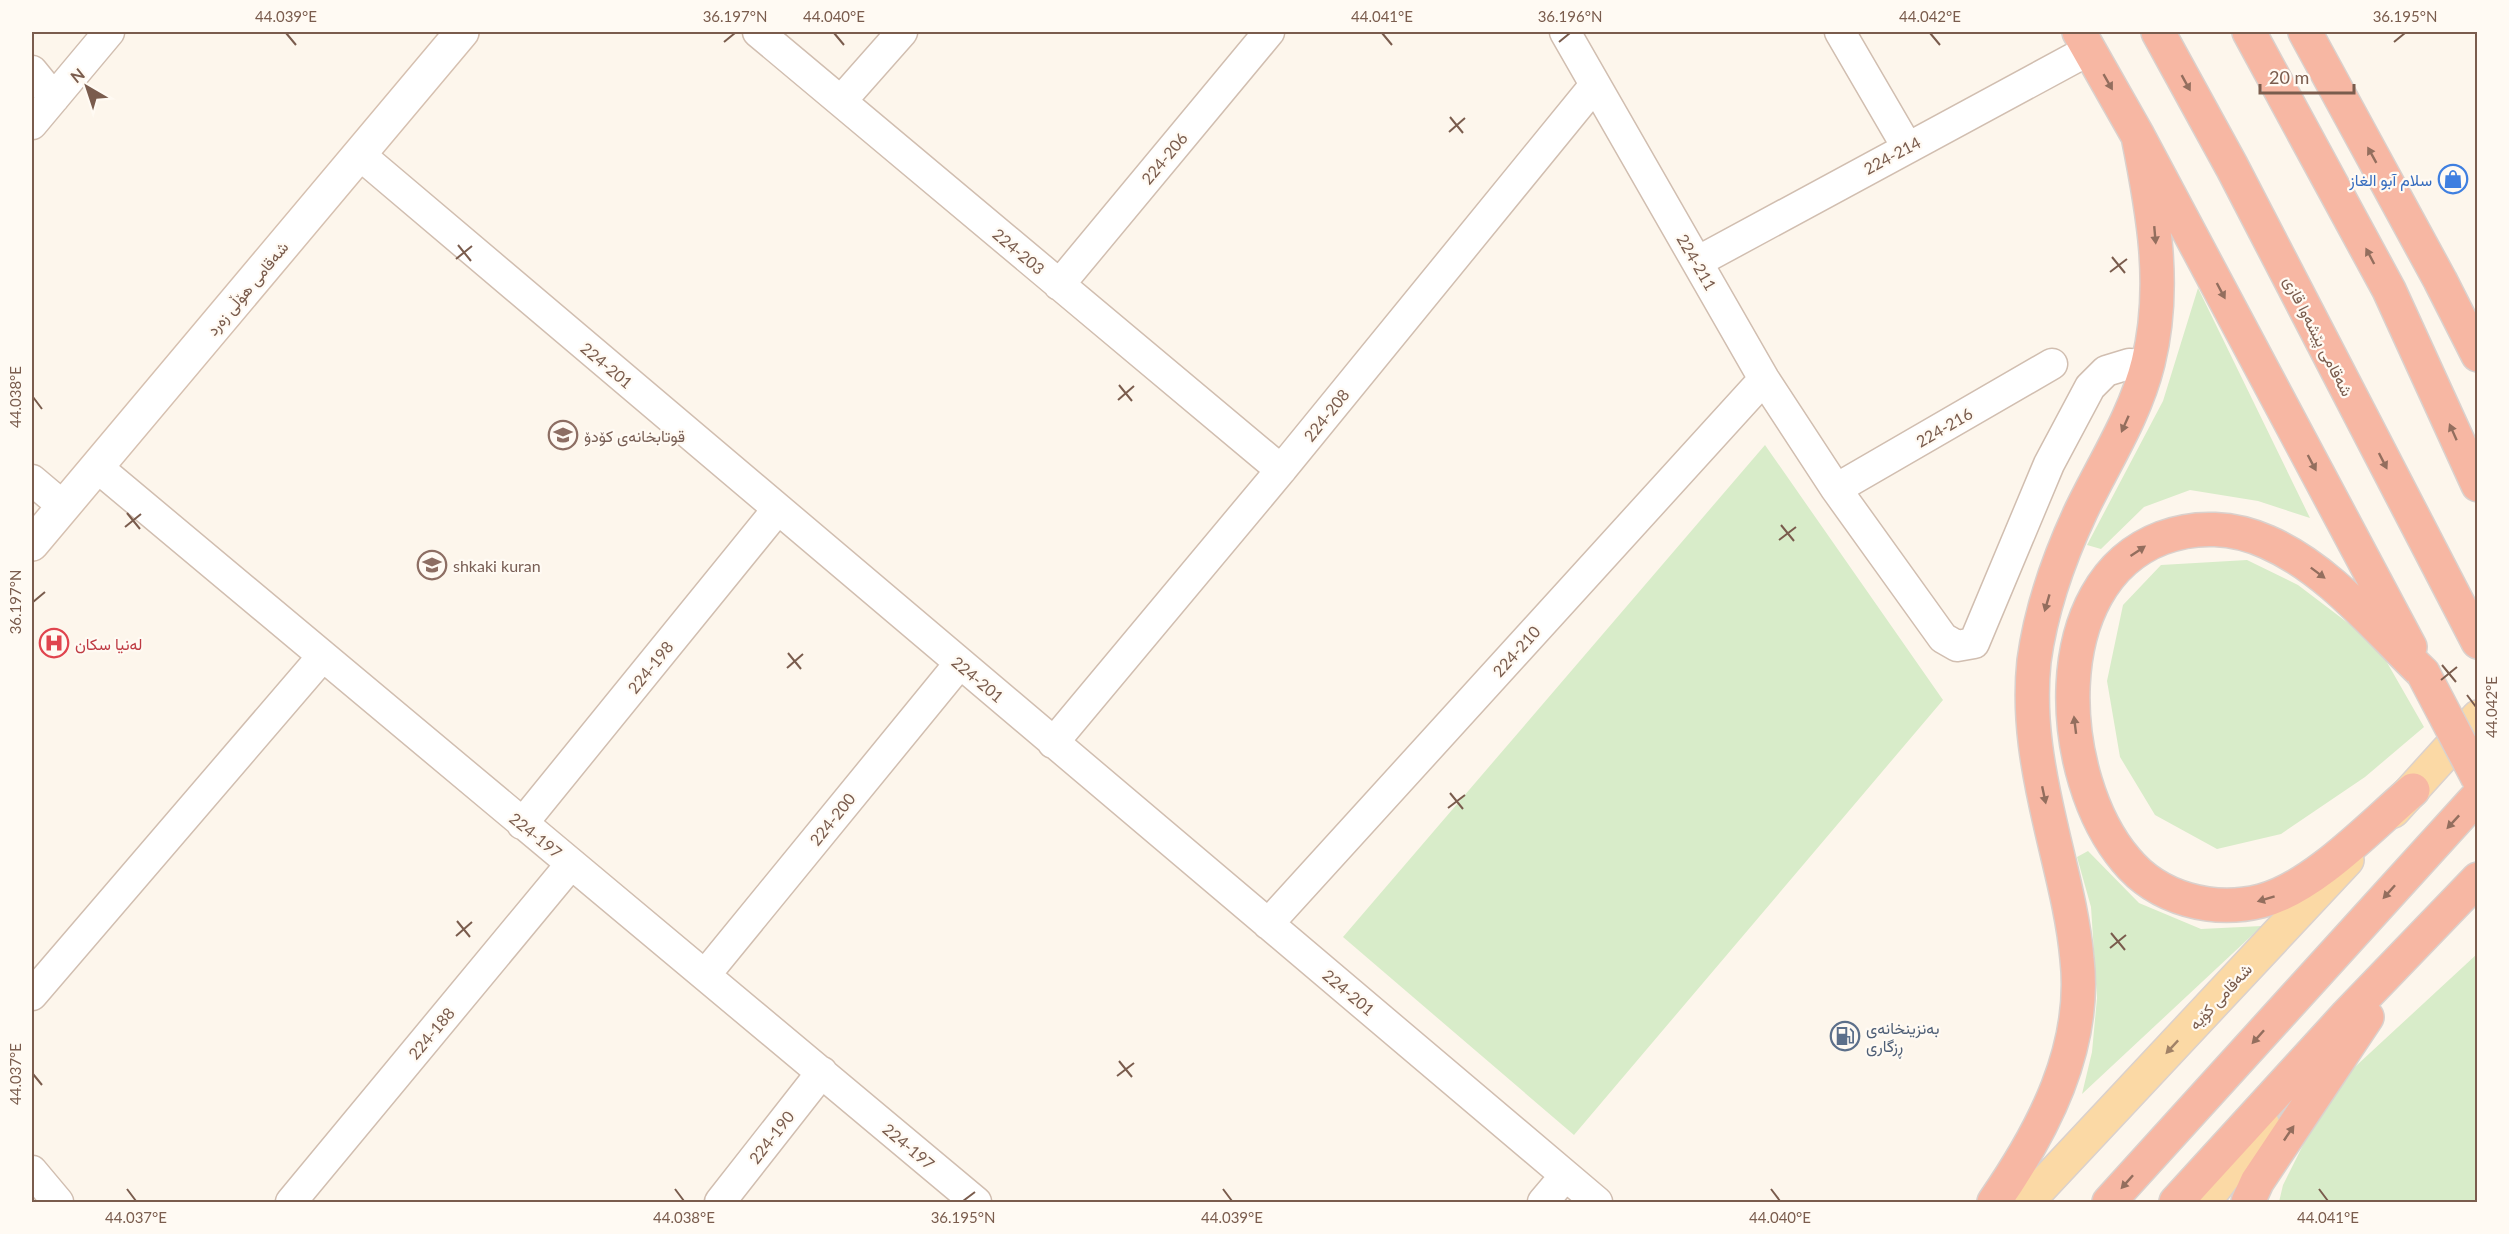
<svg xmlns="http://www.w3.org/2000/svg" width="2509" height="1234" viewBox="0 0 2509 1234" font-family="Lato,Vazirmatn,sans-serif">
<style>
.green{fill:#d8ecc9}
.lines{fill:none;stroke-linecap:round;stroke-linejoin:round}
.street-casing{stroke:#d1beb0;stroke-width:33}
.secondary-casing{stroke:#d6c0b0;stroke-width:36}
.primary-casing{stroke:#dad1cd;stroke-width:36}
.highway-casing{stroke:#dad1cd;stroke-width:36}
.street{stroke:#fff;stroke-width:30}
.secondary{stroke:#fff;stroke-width:33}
.primary{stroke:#fbd9a5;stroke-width:33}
.highway{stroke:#f7b7a3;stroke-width:33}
.highway-bridge-casing{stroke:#dad1cd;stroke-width:36;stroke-linecap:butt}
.highway-bridge{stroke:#f7b7a3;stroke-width:33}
.oneway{fill:#936e5e}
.oneway2{fill:#a18267}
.ticks{fill:none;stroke:#7a5c4d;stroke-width:2}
.labels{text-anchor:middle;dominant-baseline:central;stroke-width:4.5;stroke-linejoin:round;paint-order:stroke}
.street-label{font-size:16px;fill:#7a5c4d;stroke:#fffaf3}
.shop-label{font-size:16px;fill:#366cbe;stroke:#fffaf3;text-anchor:end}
.education-label{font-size:16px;fill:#785e54;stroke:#fffaf3;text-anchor:start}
.health-label{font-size:16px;fill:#be3a42;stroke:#fffaf3;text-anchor:start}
.service-label{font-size:16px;fill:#4e5e75;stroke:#fffaf3;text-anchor:start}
.neatline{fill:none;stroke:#7a5c4d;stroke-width:2}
.ticks-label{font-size:15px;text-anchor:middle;fill:#7a5c4d}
</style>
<rect width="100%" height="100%" fill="#fdf6ec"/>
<!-- green -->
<path class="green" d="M2198 288 2310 518 2258 501 2190 490 2144 507 2101 549 2087 545 2163 401Z
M1765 445 1943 700 1574 1135 1343 937Z
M2247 560 2298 585 2377 645 2424 727 2365 777 2281 834 2217 849 2155 815 2120 757 2107 681 2123 605 2161 565Z
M2088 851 2139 903 2201 929 2262 926 2082 1094 2092 1052 2097 998 2091 907 2077 857Z
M2477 954V1202H2279L2283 1185 2331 1089Z"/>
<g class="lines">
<!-- street casing -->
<g class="street-casing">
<path id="street" d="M758 32 1281 470
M1565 32 1764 379 1836 489 1943 638 1957 646 1974 643 2049 464 2090 387 2106 371 2129 364 2148 365
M1840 32 1907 147
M32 71 54 98
M841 101 902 32
M32 124 109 32
M359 154 1597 1202
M1697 262 2089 50
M1059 285 1269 32
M97 467 976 1202
M32 480 64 507
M1836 489 2052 364
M1053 743 1281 470 1595 85
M522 824 777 510
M1268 924 1764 379
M705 975 960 663
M32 995 322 657
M32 1171 58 1202
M291 1202 571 864
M720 1202 822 1072
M1543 1202 1565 1176"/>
</g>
<!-- secondary casing -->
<g class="secondary-casing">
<path id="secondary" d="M32 544 462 32"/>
</g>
<!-- primary casing -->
<g class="primary-casing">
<path id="primary" d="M2393 811 2478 717
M2027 1202 2347 860
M2204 1202 2263 1125"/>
</g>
<!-- highway casing -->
<g class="highway-casing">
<path id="highway" d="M2079 32 2138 136 2410 647
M2158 32 2232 167 2478 642
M2249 32 2389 290 2478 485
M2305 32 2440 280 2478 355
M2413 790C2372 825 2313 888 2261 901 2213 913 2158 899 2126 860 2056 778 2043 583 2162 538 2196 525 2234 527 2267 542 2329 569 2375 627 2423 673
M1994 1202C2043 1131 2087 1048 2077 959 2073 914 2061 871 2051 827 2038 771 2028 718 2034 661 2041 609 2059 558 2081 511 2104 463 2135 416 2148 363 2167 287 2153 211 2138 136
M2109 1202 2478 796
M2176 1202 2347 1015 2478 879
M2248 1202 2257 1182 2367 1017"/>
</g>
<!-- street -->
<use href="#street" class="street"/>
<!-- secondary -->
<use href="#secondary" class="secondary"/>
<!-- primary -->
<use href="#primary" class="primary"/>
<!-- highway -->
<use href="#highway" class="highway"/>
<!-- highway-bridge casing -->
<g class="highway-bridge-casing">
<path id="highway-bridge" d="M2423 673 2478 778"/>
</g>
<!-- highway-bridge -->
<use href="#highway-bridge" class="highway-bridge"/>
</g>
<!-- one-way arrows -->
<defs><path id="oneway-solid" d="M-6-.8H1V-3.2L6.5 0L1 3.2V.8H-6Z" transform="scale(1.5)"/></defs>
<g class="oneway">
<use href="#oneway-solid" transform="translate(2108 82) rotate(60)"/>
<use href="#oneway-solid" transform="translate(2186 83) rotate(61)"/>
<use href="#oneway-solid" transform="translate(2372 155) rotate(-119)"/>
<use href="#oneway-solid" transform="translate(2155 235) rotate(85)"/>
<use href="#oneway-solid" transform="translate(2370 256) rotate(-118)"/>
<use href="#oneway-solid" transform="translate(2221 291) rotate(62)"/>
<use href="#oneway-solid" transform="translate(2125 424) rotate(114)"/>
<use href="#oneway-solid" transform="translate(2453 432) rotate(-114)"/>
<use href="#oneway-solid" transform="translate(2383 461) rotate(63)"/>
<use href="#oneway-solid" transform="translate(2312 463) rotate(62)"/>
<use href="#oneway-solid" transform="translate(2138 551) rotate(-34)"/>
<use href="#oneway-solid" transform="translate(2318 573) rotate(37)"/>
<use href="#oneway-solid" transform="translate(2047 603) rotate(106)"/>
<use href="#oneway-solid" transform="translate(2075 725) rotate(-97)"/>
<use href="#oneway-solid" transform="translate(2044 795) rotate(78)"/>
<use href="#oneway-solid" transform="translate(2453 822) rotate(133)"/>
<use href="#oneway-solid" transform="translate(2389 892) rotate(132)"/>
<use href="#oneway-solid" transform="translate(2266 899) rotate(163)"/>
<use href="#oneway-solid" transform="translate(2258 1037) rotate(132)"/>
<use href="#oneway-solid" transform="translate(2289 1133) rotate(-56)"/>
<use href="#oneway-solid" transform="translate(2127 1182) rotate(132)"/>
</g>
<use class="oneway2" href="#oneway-solid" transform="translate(2172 1047) rotate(133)"/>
<!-- ticks -->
<path class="ticks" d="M286 33 296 45M834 33 844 45M1382 33 1392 45M1930 33 1940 45M724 42 735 33M1559 42 1570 33M2394 42 2405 33M1450 117 1463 133M1449 132 1465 118M458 245 471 261M2112 257 2125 273M456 259 472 246M2110 272 2127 259M1119 385 1132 401M33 397 42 409M1118 400 1134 386M127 513 140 529M1781 525 1794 541M125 527 141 514M1779 540 1796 527M33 602 45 592M788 653 801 669M2442 665 2456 682M787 668 803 654M2441 680 2457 667M2467 695 2476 707M1450 793 1463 809M1448 808 1465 795M457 921 470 937M2111 933 2125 950M456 936 472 922M2110 948 2126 935M1119 1061 1132 1077M33 1074 42 1085M1117 1076 1134 1063M127 1189 136 1201M675 1189 684 1201M1223 1189 1232 1201M1771 1189 1780 1201M2319 1189 2328 1201M963 1201 975 1192"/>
<!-- icons -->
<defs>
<g id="shop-ring" transform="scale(1.5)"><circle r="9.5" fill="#fffaf3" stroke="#3f7fe0" stroke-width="1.5"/><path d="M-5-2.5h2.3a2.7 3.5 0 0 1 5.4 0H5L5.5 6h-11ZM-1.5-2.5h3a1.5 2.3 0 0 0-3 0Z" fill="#3f7fe0"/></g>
<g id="school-ring" transform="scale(1.5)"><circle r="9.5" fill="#fffaf3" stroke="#8d6e63" stroke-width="1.5"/><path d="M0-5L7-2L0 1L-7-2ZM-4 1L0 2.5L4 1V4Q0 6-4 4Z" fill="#8d6e63"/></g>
<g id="hospital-ring" transform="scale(1.5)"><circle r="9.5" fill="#fffaf3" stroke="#e0444e" stroke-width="1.5"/><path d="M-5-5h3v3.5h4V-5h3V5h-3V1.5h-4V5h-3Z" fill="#e0444e"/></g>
<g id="fuel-ring" transform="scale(1.5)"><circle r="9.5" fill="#fffaf3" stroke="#5c6f8a" stroke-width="1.5"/><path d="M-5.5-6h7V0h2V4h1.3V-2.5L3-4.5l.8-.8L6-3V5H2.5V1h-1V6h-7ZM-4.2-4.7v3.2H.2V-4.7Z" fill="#5c6f8a"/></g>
</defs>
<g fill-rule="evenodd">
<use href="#shop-ring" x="2453" y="179"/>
<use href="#school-ring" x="563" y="435"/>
<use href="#school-ring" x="432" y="565"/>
<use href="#hospital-ring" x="54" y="643"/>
<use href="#fuel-ring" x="1845" y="1036"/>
</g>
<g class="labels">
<!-- street labels -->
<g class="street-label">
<text transform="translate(1892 155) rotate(-28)">224-214</text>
<text transform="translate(1164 158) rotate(-50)">224-206</text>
<text transform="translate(1019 251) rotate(40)">224-203</text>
<text transform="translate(1697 262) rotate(60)">224-211</text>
<text transform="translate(247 288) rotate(-50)">شەقامی هۆڵی زەرد</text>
<text transform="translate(2319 336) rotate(63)">شەقامی پێشەوا قازی</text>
<text transform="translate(607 365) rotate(40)">224-201</text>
<text transform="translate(1326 415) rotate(-51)">224-208</text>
<text transform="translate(1944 427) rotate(-30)">224-216</text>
<text transform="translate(1516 651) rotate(-48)">224-210</text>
<text transform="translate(650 667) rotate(-51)">224-198</text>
<text transform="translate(978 679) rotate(40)">224-201</text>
<text transform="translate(832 819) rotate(-51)">224-200</text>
<text transform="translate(536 835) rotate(39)">224-197</text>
<text transform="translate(1349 992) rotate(40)">224-201</text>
<text transform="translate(2220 996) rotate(-47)">شەقامی کۆیە</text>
<text transform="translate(431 1033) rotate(-50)">224-188</text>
<text transform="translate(771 1137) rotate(-52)">224-190</text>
<text transform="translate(909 1146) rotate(40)">224-197</text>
</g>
<!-- shop labels -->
<g class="shop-label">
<text x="2432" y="179">سلام آبو الغاز</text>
</g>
<!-- education labels -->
<g class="education-label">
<text x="584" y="435">قوتابخانەی کۆدۆ</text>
<text x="453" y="565">shkaki kuran</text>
</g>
<!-- health labels -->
<g class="health-label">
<text x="75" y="643">لەنیا سکان</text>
</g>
<!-- service labels -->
<g class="service-label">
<text x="1866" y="1027">بەنزینخانەی<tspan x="1866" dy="18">ڕزگاری</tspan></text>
</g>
</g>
<!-- border -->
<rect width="2509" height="1234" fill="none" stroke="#fffaf3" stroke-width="66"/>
<!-- north arrow -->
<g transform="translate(87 87) rotate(321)" stroke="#fffaf3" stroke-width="4.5" paint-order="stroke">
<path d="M0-4.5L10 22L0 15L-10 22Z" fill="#7a5c4d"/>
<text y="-9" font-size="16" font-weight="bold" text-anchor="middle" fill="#7a5c4d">N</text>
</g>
<!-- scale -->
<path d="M2260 84v9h94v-9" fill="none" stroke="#7a5c4d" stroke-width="3"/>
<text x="2269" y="84" font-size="18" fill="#7a5c4d" stroke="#fffaf3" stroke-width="4.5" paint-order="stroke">20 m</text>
<rect x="33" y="33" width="2443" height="1168" class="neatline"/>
<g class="ticks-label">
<text x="286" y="22">44.039°E</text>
<text x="735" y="22">36.197°N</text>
<text x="834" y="22">44.040°E</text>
<text x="1382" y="22">44.041°E</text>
<text x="1570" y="22">36.196°N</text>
<text x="1930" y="22">44.042°E</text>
<text x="2405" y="22">36.195°N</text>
<text transform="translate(16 397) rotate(-90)" y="5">44.038°E</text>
<text transform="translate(16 602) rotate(-90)" y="5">36.197°N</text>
<text transform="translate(2492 707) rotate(-90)" y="5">44.042°E</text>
<text transform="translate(16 1074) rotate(-90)" y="5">44.037°E</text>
<text x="136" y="1223">44.037°E</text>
<text x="684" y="1223">44.038°E</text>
<text x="963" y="1223">36.195°N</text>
<text x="1232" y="1223">44.039°E</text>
<text x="1780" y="1223">44.040°E</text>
<text x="2328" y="1223">44.041°E</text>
</g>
</svg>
